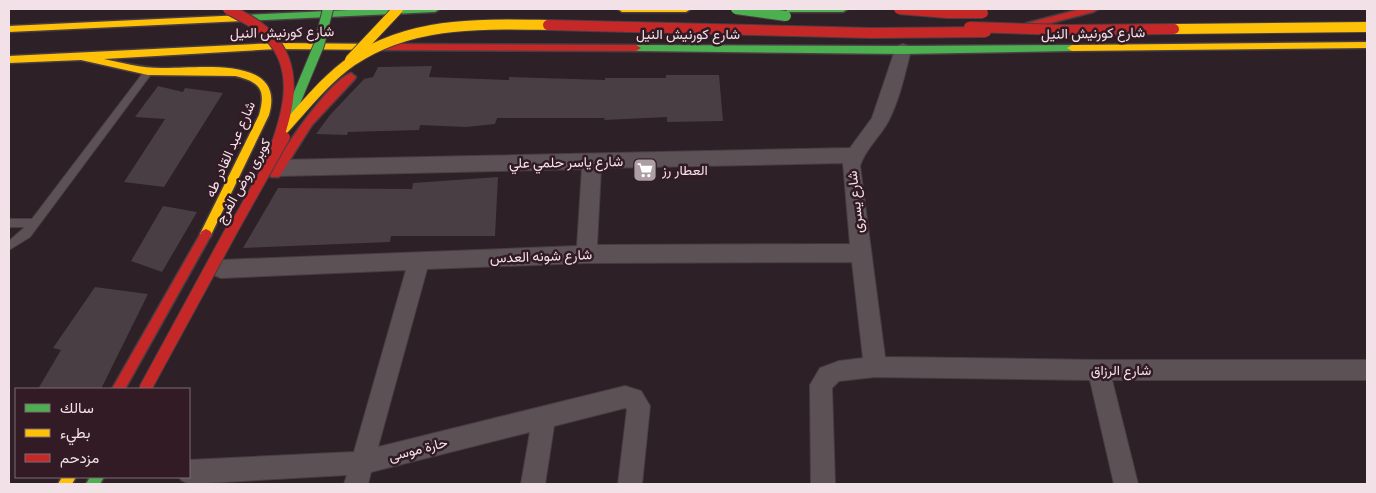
<svg xmlns="http://www.w3.org/2000/svg" width="1376" height="493" viewBox="0 0 1376 493" font-family="'Roboto Condensed',Vazirmatn,sans-serif">
	<style>
		.building { fill: #483e44 }
		.lines { fill: none; stroke-linecap: round; stroke-linejoin: round }
		.lane-casing { stroke: #483d42; stroke-width: 2 }
		.street-casing { stroke: #483d42; stroke-width: 2 }
		.fast-casing { stroke: #483d42; stroke-width: 3 }
		.slow-casing { stroke: #483d42; stroke-width: 3 }
		.jam-casing { stroke: #483d42; stroke-width: 3 }
		.lane { fill: #5c5256; fill-rule: evenodd }
		.street { fill: #5c5256; fill-rule: evenodd }
		.fast { fill: #4caf50; fill-rule: evenodd }
		.slow { fill: #ffc107; fill-rule: evenodd }
		.jam { fill: #c62828; fill-rule: evenodd }
		.fast-bridge-casing { stroke: #483d42; stroke-width: 12; stroke-linecap: butt }
		.slow-bridge-casing { stroke: #483d42; stroke-width: 12; stroke-linecap: butt }
		.jam-bridge-far1-casing { stroke: #483d42; stroke-width: 12; stroke-linecap: butt }
		.jam-bridge-casing { stroke: #483d42; stroke-width: 14; stroke-linecap: butt }
		.fast-bridge { stroke: #4caf50; stroke-width: 10 }
		.slow-bridge { stroke: #ffc107; stroke-width: 10 }
		.jam-bridge-far1 { stroke: #c62828; stroke-width: 10 }
		.jam-bridge { stroke: #c62828; stroke-width: 12 }
		.labels { text-anchor: middle; stroke-width: 5; stroke-linejoin: round; paint-order: stroke }
		.street-label { font-size: 14px; fill: #f2e2e8; stroke: #321b25 }
		.poi-label { font-size: 14px; fill: #f2e2e8; stroke: #321b25; text-anchor: start }
	</style>
	<rect width="100%" height="100%" fill="#2d2026"/>
	<g class="building">
		<path d="M432,66L429,77L509,80V77L605,80V78H666V75H719L723,121L667,122V117L604,120L605,118H497L495,124L466,127L420,125L419,130L348,132L347,135L316,134L330,115L364,79L373,77L378,67Z"/>
		<path d="M158,86L183,92L185,88L223,93L164,187L124,182L165,119L135,117Z"/>
		<path d="M498,177L495,236H391L390,242L243,248L278,188L412,189L413,183Z"/>
		<path d="M163,206L197,212L162,272L131,261Z"/>
		<path d="M95,287L148,294L101,389H38L61,350L53,348Z"/>
	</g>
	<g class="lines">
		<g class="lane-casing">
			<path id="lane" d="M149,68L153,71L152,73L30,237L9,250V241L25,227H9V219H32L146,69Z"/>
		</g>
		<g class="street-casing">
			<path id="street" d="M903,44L909,46L911,50C905,73 900,98 889,120C881,136 865,149 860,166L885,357L1099,360H1367V380H1112L1138,484H1114L1090,380L875,377L839,381L832,388L835,484H811L810,385L820,368L839,361L863,358L852,262L586,263L427,269L378,447L625,386L641,391L650,406L642,484H618L627,409L625,408L554,426L545,484H521L530,432L371,472L368,484H344L347,475L189,484L181,480L179,477H189V460L354,452L406,270L221,278L214,275L211,269L214,263L221,260L577,246L582,169L278,176L271,173L269,168L271,163L278,160L850,148L872,118L895,50L897,46ZM843,163L850,244L597,245L601,168Z"/>
		</g>
		<g class="fast-casing">
			<g id="fast">
				<path d="M370,9H440L435,12L243,21L238,18L243,15Z"/>
				<path d="M755,9H848L843,12H759Z"/>
				<path d="M636,45L903,46L1072,45L1077,48L1072,51L903,54L636,51L631,48Z"/>
				<path d="M90,477H104L100,484H86Z"/>
			</g>
		</g>
		<g class="slow-casing">
			<g id="slow">
				<path d="M618,9H691L686,12H622Z"/>
				<path d="M243,15L248,18L243,21L9,32V26Z"/>
				<path d="M1367,42V48L1072,51L1067,48L1072,45Z"/>
				<path d="M277,43L385,44L390,47L385,50L277,49L104,59C122,63 141,68 161,68C197,69 287,54 269,115L210,237H202L200,234L259,115C266,90 261,82 235,76L148,75L81,60L9,63V56Z"/>
				<path d="M62,477H76L72,484H58Z"/>
			</g>
		</g>
		<g class="jam-casing">
			<g id="jam">
				<path d="M1081,9H1098L1093,12L1027,29L1022,26L1027,23Z"/>
				<path d="M385,44L636,45L641,48L636,51L385,50L380,47Z"/>
				<path d="M351,73L356,77L354,80L312,125L279,177H271L270,174C281,152 329,81 351,73Z"/>
				<path d="M206,229L210,231L212,234L210,237L125,389H112L202,231Z"/>
			</g>
		</g>
		<use href="#lane" class="lane"/>
		<use href="#street" class="street"/>
		<use href="#fast" class="fast"/>
		<use href="#slow" class="slow"/>
		<use href="#jam" class="jam"/>
		<g class="fast-bridge-casing">
			<g id="fast-bridge">
				<path d="M736,9L786,16"/>
				<path d="M287,122L319,45L328,9"/>
			</g>
		</g>
		<g class="slow-bridge-casing">
			<g id="slow-bridge">
				<path d="M1174,29L1367,27"/>
				<path d="M350,60L398,9"/>
				<path d="M284,129C305,106 326,79 352,61C411,21 480,24 548,25"/>
			</g>
		</g>
		<g class="jam-bridge-far1-casing">
			<g id="jam-bridge-far1">
				<path d="M228,9C243,17 258,24 269,36C303,71 286,120 271,159"/>
				<path d="M899,9L947,13H983"/>
				<path d="M548,25L872,33L986,32"/>
				<path d="M969,27L1065,30L1174,29"/>
				<path d="M236,224L285,137"/>
			</g>
		</g>
		<g class="jam-bridge-casing">
			<path id="jam-bridge" d="M145,389L236,222"/>
		</g>
		<use href="#fast-bridge" class="fast-bridge"/>
		<use href="#slow-bridge" class="slow-bridge"/>
		<use href="#jam-bridge-far1" class="jam-bridge-far1"/>
		<use href="#jam-bridge" class="jam-bridge"/>
	</g>
	<defs>
		<g id="supermarket-square" transform="scale(1.25)"><rect x="-9" y="-9" width="18" height="18" rx="4" fill="#ad9ea4" stroke="#321b25"/><path d="M-6-5.5h2.5l.6 2H6L4.5 2H-2.5L-4.4-4H-6ZM-1.5 3.2a1.3 1.3 0 1 0 .1 0ZM3 3.2a1.3 1.3 0 1 0 .1 0Z" fill="#fff"/></g>
	</defs>
	<g fill-rule="evenodd">
		<use href="#supermarket-square" x="645" y="170"/>
	</g>
	<g class="labels">
		<g class="street-label">
			<text transform="translate(282 32) rotate(-1)" y="5">شارع كورنيش النيل</text>
			<text transform="translate(1093 33) rotate(-1)" y="5">شارع كورنيش النيل</text>
			<text x="688" y="39">شارع كورنيش النيل</text>
			<text transform="translate(230 149) rotate(-66)" y="5">شارع عبد القادر طه</text>
			<text transform="translate(566 162) rotate(-1)" y="5">شارع ياسر حلمي علي</text>
			<text transform="translate(243 181) rotate(-60)" y="5">كوبرى روض الفرج</text>
			<text transform="translate(855 202) rotate(-96)" y="5">شارع يسرى</text>
			<text transform="translate(541 256) rotate(-2)" y="5">شارع شونه العدس</text>
			<text x="1121" y="375">شارع الرزاق</text>
			<text transform="translate(418 449) rotate(-14)" y="5">حارة موسى</text>
		</g>
		<g class="poi-label">
			<text x="662" y="175">العطار رز</text>
		</g>
	</g>
	<rect width="1376" height="493" fill="none" stroke="#f2e2e8" stroke-width="20"/>
	<rect x="15" y="388" width="175" height="90" fill="#321b25" stroke="#7f6b73"/>
	<rect x="25" y="404" width="25" height="8" fill="#4caf50" stroke="#7f6b73"/>
	<text x="60" y="413" font-size="15" fill="#f2e2e8">سالك</text>
	<rect x="25" y="429" width="25" height="8" fill="#ffc107" stroke="#7f6b73"/>
	<text x="60" y="438" font-size="15" fill="#f2e2e8">بطيء</text>
	<rect x="25" y="454" width="25" height="8" fill="#c62828" stroke="#7f6b73"/>
	<text x="60" y="463" font-size="15" fill="#f2e2e8">مزدحم</text>
</svg>
